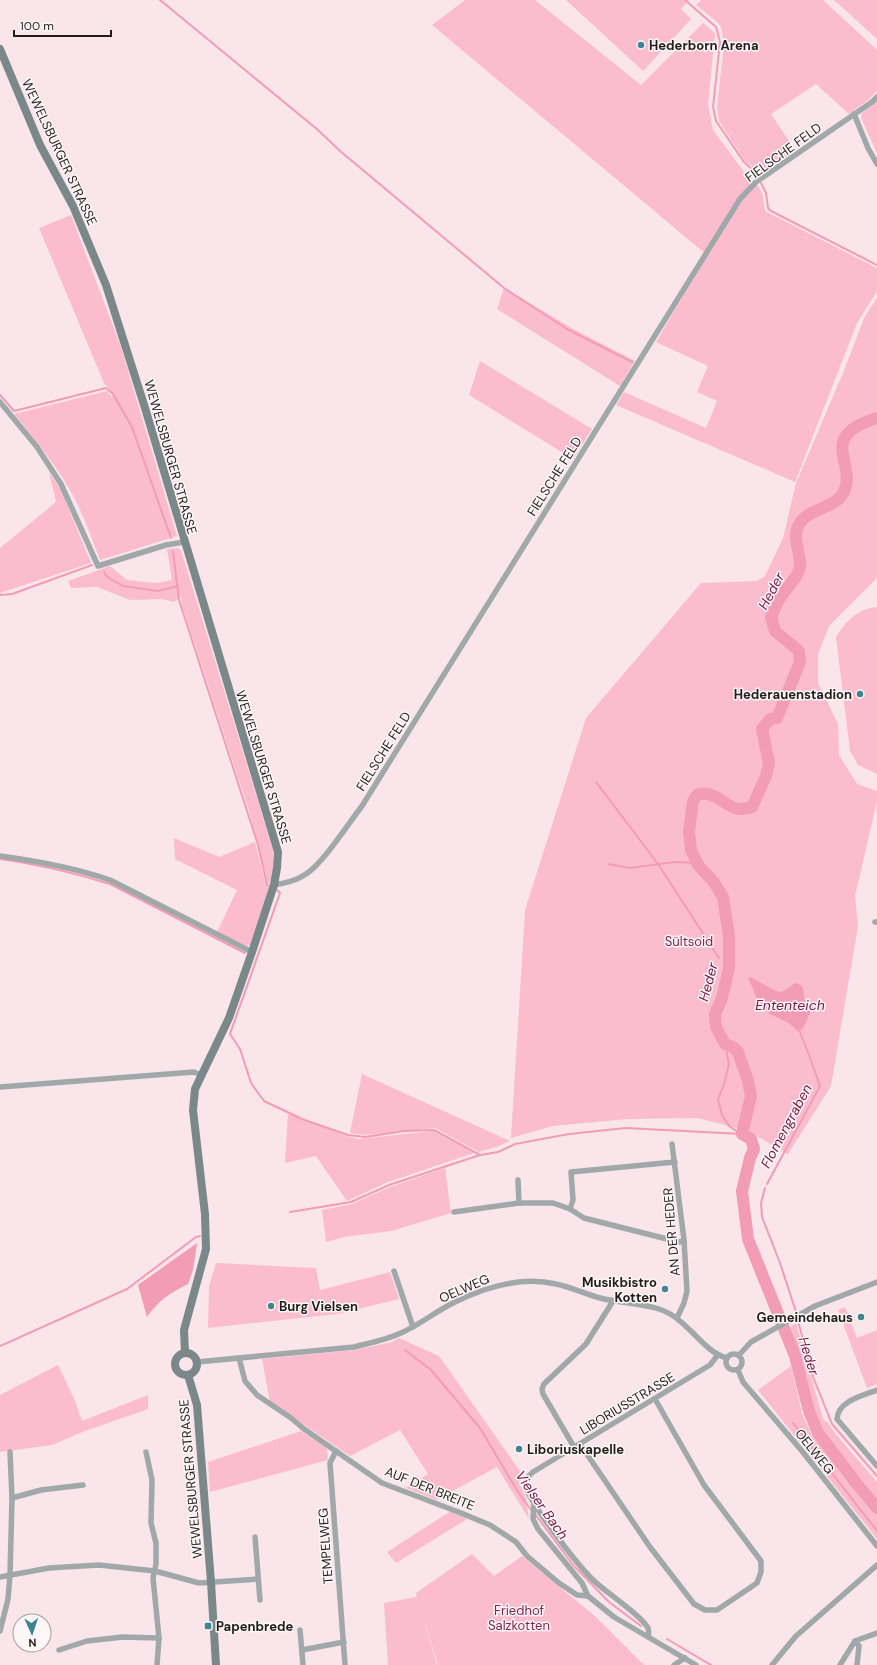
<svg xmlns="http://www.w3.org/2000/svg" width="877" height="1665" viewBox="0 0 877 1665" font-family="'DM Sans',sans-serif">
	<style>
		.green { fill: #fbbdce }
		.water { fill: #f39cb6 }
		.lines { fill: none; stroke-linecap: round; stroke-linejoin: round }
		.stream { stroke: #f39cb6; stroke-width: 2 }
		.river { stroke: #f39cb6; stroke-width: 12 }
		.minor { stroke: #a0a8aa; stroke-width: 5.5 }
		.secondary { stroke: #7b888a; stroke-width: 8 }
		.poi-dot { fill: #3f8590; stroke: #fef6f7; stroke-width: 1.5 }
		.labels { text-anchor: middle; stroke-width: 3; stroke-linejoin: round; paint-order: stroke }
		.poi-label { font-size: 13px; font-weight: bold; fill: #221c1d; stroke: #fef6f7; text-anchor: start }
		.street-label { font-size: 13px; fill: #221c1d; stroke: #fef6f7 }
		.park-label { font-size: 13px; fill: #86234b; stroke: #fef6f7 }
		.water-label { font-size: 14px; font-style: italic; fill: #791540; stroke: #fef6f7 }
	</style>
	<rect width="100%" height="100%" fill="#f9e5ea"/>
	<g class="green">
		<path d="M465,0H535L641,85L703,23L715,33L708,105L713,130L750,180L759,187L763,196L765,211L877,268V291L857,323L795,482L616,405L624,392L706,428L717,401L697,392L708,366L656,342L707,255L432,25Z"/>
		<path d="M566,0H689L681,9L691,19L643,71Z"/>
		<path d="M701,0H823L877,50V91L868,100L849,114L816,84L771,114L795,150L760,173L745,161L719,121L717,107L724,44L721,27L717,22L696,5Z"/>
		<path d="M834,0H877V39Z"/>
		<path d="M877,101V153L861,118L862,113Z"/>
		<path d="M71,215L121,347L177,536L100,560C93,541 86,523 78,505C62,472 37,442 14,414L107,391L112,397L113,394L104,383L39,228Z"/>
		<path d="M504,288L575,330L635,361L620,386L497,309Z"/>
		<path d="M877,298V575L876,579L829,626L818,654V683L838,724L839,755L857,784L877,791V801L855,896L858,926L831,1086L788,1154L748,1131L698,1118L628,1119L553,1126L511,1138L525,910L586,718L701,583L757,581L765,576L783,538L796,483L843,373L865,316Z"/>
		<path d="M480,361L592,429L573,459L469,395Z"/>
		<path d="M49,472L61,490L91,563L0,593V548L56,502Z"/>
		<path d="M177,548L181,550L273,850V872L270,884L267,881L250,814L182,605L181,597L174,602L162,599L130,600L97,587L71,588L68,581L110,566L127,580L157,583L172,580L167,549Z"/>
		<path d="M877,607V774L858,765L850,751L836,637C846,621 857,609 877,607Z"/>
		<path d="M174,838L219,857L255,842L266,886L269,888L251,944L247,946L217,932L237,890L175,859Z"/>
		<path d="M362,1074L510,1141L496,1147L479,1152L435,1128L364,1135L350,1133Z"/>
		<path d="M288,1114L347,1136L358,1139L433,1131L474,1153L388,1182L347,1201L316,1156L285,1163Z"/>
		<path d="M445,1168L451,1213L391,1231L344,1237L326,1242L322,1210L352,1204L390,1187Z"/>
		<path d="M216,1263L316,1268L320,1290L390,1272L399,1299L337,1314L208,1328L209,1286Z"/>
		<path d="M845,1307L857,1338L877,1330V1384L867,1388L838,1310Z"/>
		<path d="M796,1323L823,1419L828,1423L835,1433L877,1482V1500L819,1427L815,1419L800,1355L790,1327Z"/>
		<path d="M399,1338L439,1356L520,1471L519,1482L526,1498L529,1519L497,1467L436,1500L406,1488L428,1474L400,1430L350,1456L270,1402L262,1359L355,1350L392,1342Z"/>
		<path d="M58,1365L75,1401L82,1421L148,1395V1409L85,1431L52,1445L0,1452V1395Z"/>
		<path d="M791,1366L802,1413L811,1434L877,1513V1539L758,1390Z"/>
		<path d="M301,1431L327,1448L328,1460L210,1492L208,1462Z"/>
		<path d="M451,1511L467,1519L396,1563L387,1552Z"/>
		<path d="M472,1554L494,1576L522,1556L596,1617L644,1665H438L421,1610L437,1665H388L384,1603L417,1597L416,1593Z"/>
	</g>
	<g class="water">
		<path d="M750,977L778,992L784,991L795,983C805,985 803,989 804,997C805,1003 809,1007 810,1013C807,1020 805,1028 798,1032C788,1018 775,1020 764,1009C755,1000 755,990 749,981L748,978Z"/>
		<path d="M197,1243L193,1270L188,1284C169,1294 160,1299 147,1317L138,1285Z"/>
	</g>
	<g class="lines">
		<g class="stream">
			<path d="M160,0L318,130L340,151L504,288L567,329L632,362"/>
			<path d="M685,0L716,27L720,42L713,107L716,121L744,162L757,174"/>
			<path d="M761,183L766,193L768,208L771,211L877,265"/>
			<path d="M0,395L14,411L106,388L113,394L132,427L171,538"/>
			<path d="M173,551L179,600L258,845L267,885L269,886"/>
			<path d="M104,572L107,577L123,586L158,591L178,586"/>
			<path d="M0,595L12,594L92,565"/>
			<path d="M596,782L658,864L719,958"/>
			<path d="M0,859C37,864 75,873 110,884L245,953"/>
			<path d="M608,864L630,868L675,862L697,863"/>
			<path d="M277,890L280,893L230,1034L240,1049L251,1083L264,1101L302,1119L348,1135L365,1137L404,1131L434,1130L480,1155L498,1152L515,1144L569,1134L626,1128L742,1134"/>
			<path d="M800,1032L808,1053"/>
			<path d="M725,1044L729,1064L724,1084L718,1099L722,1115L729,1126L741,1134"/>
			<path d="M767,1184L820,1086L809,1055"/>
			<path d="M765,1188L761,1203L762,1217L780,1263L796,1312"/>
			<path d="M290,1212L351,1202L389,1185L480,1155"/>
			<path d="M798,1321L813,1377L832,1424L877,1476"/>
			<path d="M0,1346L127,1289L196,1237L200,1236"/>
			<path d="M405,1350L431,1370L480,1428L518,1492L532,1511"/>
			<path d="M793,1423L877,1531"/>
			<path d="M535,1514L573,1565L609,1602L641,1626"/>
			<path d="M667,1639L711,1665"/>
		</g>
		<path class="river" d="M877,418C813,438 861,465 842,495C834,508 810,508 800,523C789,537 804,557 799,570C796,580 787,587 782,595C777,602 774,610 771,617L775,631L799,651L800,662L777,718L770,719L762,729L769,763L766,776L752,807C730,815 725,797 707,794C704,793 700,794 697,795L693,801L689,832L691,850L698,865L713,881L723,897L729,936V968L722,998L715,1014L716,1027L725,1044L733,1047L738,1052L748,1081L751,1096L742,1134L751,1139L754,1149L750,1158L742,1191L748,1239L795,1356L809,1411L818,1433L857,1484L877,1508"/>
		<g class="minor">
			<path d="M854,114L868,148L877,164"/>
			<path d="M0,402L37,447L61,484L98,566L166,545L184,542"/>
			<path d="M0,856C37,861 75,868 110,880L252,952"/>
			<path d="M274,885C285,883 296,881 306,874C324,862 348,824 362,806L740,199L756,182L872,102L877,97"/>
			<path d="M875,922H877"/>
			<path d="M0,1087L194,1072L201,1075"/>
			<path d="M672,1144L684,1240L687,1291L684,1303L677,1318"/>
			<path d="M518,1180L519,1203"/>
			<path d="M570,1209L573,1200L571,1172L675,1162"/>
			<path d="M454,1212L519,1203H553L570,1209L584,1218L679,1242L684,1241"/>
			<path d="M394,1271L413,1327"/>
			<circle cx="734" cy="1362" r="8"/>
			<path d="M739,1355L751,1342L815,1306L877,1282"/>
			<path d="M239,1358L245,1381L257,1395L291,1418L304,1429L382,1483L461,1513L490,1525L516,1542L527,1556L559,1583L577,1595L588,1596"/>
			<path d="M197,1362L354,1347C370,1343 386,1340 401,1333C419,1325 435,1312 453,1303C485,1287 521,1276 556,1284C571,1287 585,1294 600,1298C619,1303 640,1303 659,1309C688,1318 702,1352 727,1358"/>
			<path d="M738,1370L743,1382L802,1451L877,1546"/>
			<path d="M877,1390C862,1396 838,1401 837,1419L877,1466"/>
			<path d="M580,1444L650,1547L694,1604L705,1610H717L757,1583L761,1572V1561L704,1485L655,1399"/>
			<path d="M574,1447L543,1394L542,1389L544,1384L586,1344L613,1301"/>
			<path d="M336,1451L330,1463L345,1665"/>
			<path d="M146,1452L152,1480L151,1523L156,1543V1564L153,1578L159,1638L157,1665"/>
			<path d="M12,1498L41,1490L83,1485"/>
			<path d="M534,1503L533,1519L538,1529L582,1583L588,1596L614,1617L696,1665"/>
			<path d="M255,1537L260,1600"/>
			<path d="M0,1577L49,1568L99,1565L155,1571L199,1583L258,1579"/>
			<path d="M300,1630L303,1665"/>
			<path d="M0,1631L8,1599L10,1575L12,1498L10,1452"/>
			<path d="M648,1637C649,1634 649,1631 648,1628C640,1614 605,1592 592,1579C578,1565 528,1502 525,1484C525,1478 530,1475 533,1472L710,1365L717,1356"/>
			<path d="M855,1641L859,1646L857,1665"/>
			<path d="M59,1650L87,1641L123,1637L159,1638"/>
			<path d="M302,1650L344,1642"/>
			<path d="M674,1665L685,1658"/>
			<path d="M772,1665L796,1636L877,1565"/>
			<path d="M840,1665L855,1641L877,1633"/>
		</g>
		<g class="secondary">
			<path d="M0,49L40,145L73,206L106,285L145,408L278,852L277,868L274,885L252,952L229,1018L195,1089L193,1110L205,1214L206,1249L184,1330L185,1353"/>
			<circle cx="186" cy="1364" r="11"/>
			<path d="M188,1375L197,1405L211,1582L216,1665"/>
		</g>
	</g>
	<g class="poi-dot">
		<circle cx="641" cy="45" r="4"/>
		<circle cx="860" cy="694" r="4"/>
		<circle cx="665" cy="1289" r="4"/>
		<circle cx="271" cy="1306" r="4"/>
		<circle cx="861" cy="1317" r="4"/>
		<circle cx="519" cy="1449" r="4"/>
		<rect x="204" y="1622" width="8" height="8" rx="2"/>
	</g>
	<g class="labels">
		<g class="poi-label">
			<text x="649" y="50">Hederborn Arena</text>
			<text x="852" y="699" text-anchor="end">Hederauenstadion</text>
			<text x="657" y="1287" text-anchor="end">Musikbistro<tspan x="657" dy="15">Kotten</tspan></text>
			<text x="279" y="1311">Burg Vielsen</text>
			<text x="853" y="1322" text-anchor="end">Gemeindehaus</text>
			<text x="527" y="1454">Liboriuskapelle</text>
			<text x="216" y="1631">Papenbrede</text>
		</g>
		<g class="street-label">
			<text transform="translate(60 152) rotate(65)" y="5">WEWELSBURGER STRASSE</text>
			<text transform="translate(783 152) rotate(-36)" y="5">FIELSCHE FELD</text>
			<text transform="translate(171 457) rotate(74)" y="5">WEWELSBURGER STRASSE</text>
			<text transform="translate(554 476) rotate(-58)" y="5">FIELSCHE FELD</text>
			<text transform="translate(383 751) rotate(-58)" y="5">FIELSCHE FELD</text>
			<text transform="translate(264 767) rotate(73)" y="5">WEWELSBURGER STRASSE</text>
			<text transform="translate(671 1232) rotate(-95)" y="5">AN DER HEDER</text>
			<text transform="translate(464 1288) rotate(-23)" y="5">OELWEG</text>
			<text transform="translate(627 1403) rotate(-31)" y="5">LIBORIUSSTRASSE</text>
			<text transform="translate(815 1451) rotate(51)" y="5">OELWEG</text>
			<text transform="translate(190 1479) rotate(-95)" y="5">WEWELSBURGER STRASSE</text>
			<text transform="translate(430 1488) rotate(22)" y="5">AUF DER BREITE</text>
			<text transform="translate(325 1546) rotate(-94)" y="5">TEMPELWEG</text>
		</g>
		<g class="park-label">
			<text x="689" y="946">Sültsoid</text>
			<text x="519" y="1615">Friedhof<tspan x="519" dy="15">Salzkotten</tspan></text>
		</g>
		<g class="water-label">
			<text transform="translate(771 591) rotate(-62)" y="5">Heder</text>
			<text transform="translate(708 982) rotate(-75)" y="5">Heder</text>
			<text x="790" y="1010">Ententeich</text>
			<text transform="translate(786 1126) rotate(-62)" y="5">Flomengraben</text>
			<text transform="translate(809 1356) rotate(73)" y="5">Heder</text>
			<text transform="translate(542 1505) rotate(55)" y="5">Vielser Bach</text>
		</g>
	</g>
	<g transform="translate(32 1633) rotate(177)"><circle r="19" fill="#fef6f7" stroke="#a69fa0"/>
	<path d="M0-3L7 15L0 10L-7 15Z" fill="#3f8590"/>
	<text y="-6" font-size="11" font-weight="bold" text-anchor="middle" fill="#221c1d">N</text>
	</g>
	<path d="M14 30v6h97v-6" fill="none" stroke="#221c1d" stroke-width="2"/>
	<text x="20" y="30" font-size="12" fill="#221c1d" stroke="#fef6f7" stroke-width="3" paint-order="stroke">100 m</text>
</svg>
